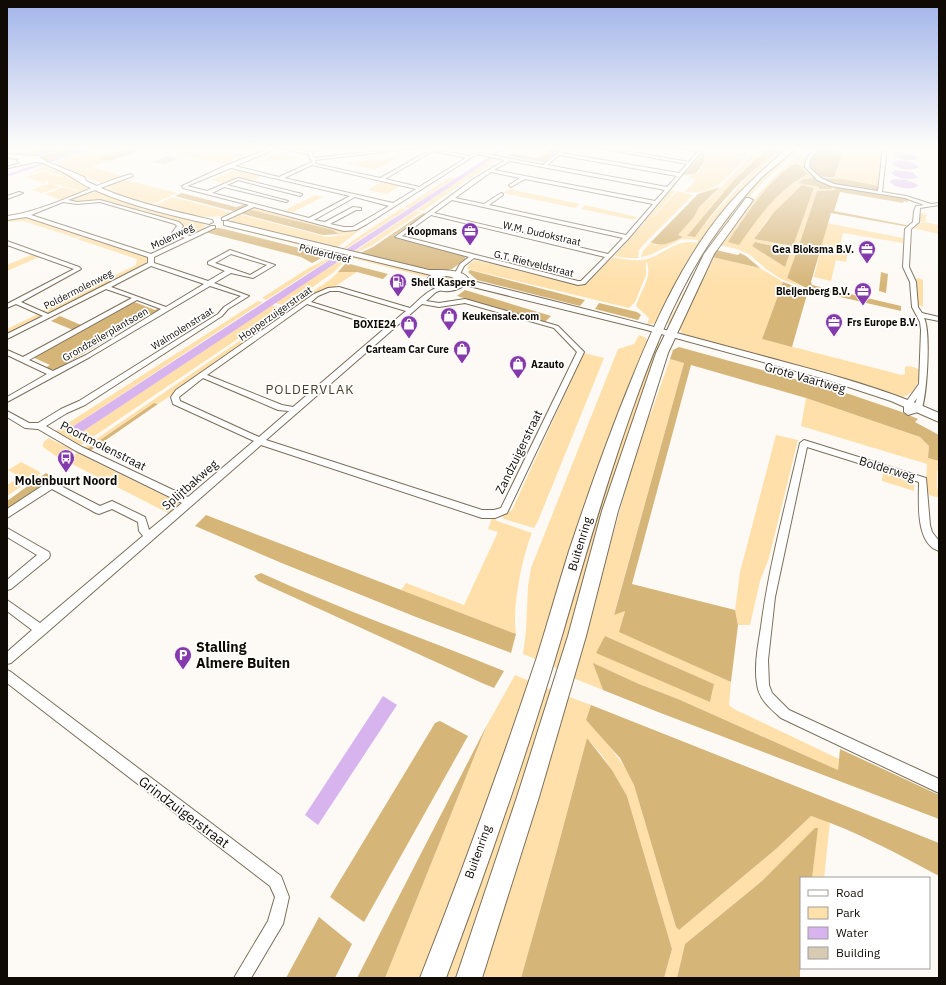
<svg xmlns="http://www.w3.org/2000/svg" width="946" height="985" viewBox="0 0 946 985" font-family="'IBM Plex Sans',sans-serif">
	<style>
		.green { fill: #ffe0aa; fill-rule: evenodd }
		.forest { fill: #d6b579 }
		.water { fill: #d7b4ee }
		.building { fill: #d8cbb4 }
		.lines { fill: none; stroke-linecap: round; stroke-linejoin: round }
		.minor-casing { stroke: #7b6f5a; stroke-width: 2 }
		.secondary-casing { stroke: #7b6f5a; stroke-width: 2 }
		.trunk-casing { stroke: #7b6f5a; stroke-width: 2 }
		.minor { fill: #fff; fill-rule: evenodd }
		.secondary { fill: #fff; fill-rule: evenodd }
		.trunk { fill: #fff; fill-rule: evenodd }
		.labels { text-anchor: middle; stroke-width: 3.5; stroke-linejoin: round; paint-order: stroke }
		.far-poi-label { font-size: 10px; font-weight: bold; fill: #0f0b04; stroke: #fff; text-anchor: end }
		.far-street-label { font-size: 10px; fill: #0f0b04; stroke: #fff }
		.street-label { font-size: 12px; fill: #0f0b04; stroke: #fff }
		.poi-label { font-size: 12px; font-weight: bold; fill: #0f0b04; stroke: #fff }
		.neighbourhood-label { font-size: 13px; letter-spacing: 1px; fill: #493e2a; stroke: #fff }
		.near-poi-label { font-size: 14px; font-weight: bold; fill: #0f0b04; stroke: #fff; text-anchor: start }
		.near-street-label { font-size: 14px; fill: #0f0b04; stroke: #fff }
	</style>
	<rect width="100%" height="100%" fill="#fdfaf5"/>
	<g class="green">
		<path d="M15,147H27L43,151L57,147H72L36,156L7,155V149Z"/>
		<path d="M98,147H147L92,167L123,176L126,175L101,183L51,164Z"/>
		<path d="M148,147H268L223,164Z"/>
		<path d="M683,147H747L749,153L745,158Z"/>
		<path d="M759,147H769L734,180L687,236L695,237L703,226L752,172L783,147H791L771,163L682,271L657,321L653,324L647,325L649,318L636,306C640,292 654,275 646,261V275L635,302L629,308L467,269L469,264L475,260L577,285L587,284L612,257C623,259 636,262 647,259C665,254 676,238 697,243L698,240L682,239L650,255L641,257L643,251L651,242L656,245L682,237L678,235L694,217L699,207L723,185Z"/>
		<path d="M796,147H802L756,189L714,244L708,243L754,185Z"/>
		<path d="M807,147H814L806,160L805,166L814,178L804,179L798,183L819,187L836,186L835,190L817,191L798,247L811,250L809,254L797,251L787,278L804,288L781,279L766,269L750,255L737,249L719,245C745,208 772,175 807,147ZM799,165L808,174C778,189 757,218 739,244L736,228L756,201L772,184L778,177ZM814,188L793,246L754,239L767,220L793,193ZM755,242L791,250L785,267L752,246Z"/>
		<path d="M834,147H885L878,148L885,149L881,171H873L881,172L879,186L843,179L819,177L831,178L842,155L830,150Z"/>
		<path d="M706,152L744,159C728,178 713,196 685,192L696,179L688,177C701,173 706,167 706,152Z"/>
		<path d="M277,154L298,158L256,163Z"/>
		<path d="M398,157L376,170L343,163Z"/>
		<path d="M494,157L501,158L468,180L463,179Z"/>
		<path d="M44,166L69,175L88,187V189L60,200L45,194L64,187L76,191L69,193L78,190L48,182L52,179L43,183L26,177L44,171L61,177L63,176L44,170L45,169H44L25,175Z"/>
		<path d="M235,170L261,176L250,182L237,178L226,184L211,180Z"/>
		<path d="M450,177L455,178L409,208L405,207Z"/>
		<path d="M122,179L177,193L150,205L130,199L107,188L110,184Z"/>
		<path d="M462,179L467,180L423,211L417,210Z"/>
		<path d="M381,182L400,186L387,194L368,190Z"/>
		<path d="M50,183L61,187L42,193L31,190Z"/>
		<path d="M509,189L580,204L575,208L503,193Z"/>
		<path d="M671,190L675,191L649,221L677,191L693,195L645,243L639,250L638,258H627L614,256L645,222L644,219L648,218Z"/>
		<path d="M92,191H98L146,207L138,211L102,200L77,202L70,200L73,198Z"/>
		<path d="M315,195L323,197L293,212L285,210Z"/>
		<path d="M173,197L234,213C209,222 182,214 157,207L156,205Z"/>
		<path d="M585,205L637,217L634,220L581,209Z"/>
		<path d="M253,207L280,214L279,215L289,216L287,217L296,218L294,219L299,220L302,219L345,231L354,230L367,224L350,233L338,235V233L333,230L248,209Z"/>
		<path d="M149,208L201,222L206,226L200,231L189,236L181,233L180,222L141,211Z"/>
		<path d="M402,208L407,209L342,251H340L355,239Z"/>
		<path d="M415,211L421,212L371,246L353,254H351Z"/>
		<path d="M922,213L927,214L925,222L939,225V234L912,228L918,223H924L919,221V214Z"/>
		<path d="M239,214L327,237L343,235L360,230L335,249L232,222L231,220Z"/>
		<path d="M25,217L80,235L82,236L76,238L23,221L7,222V219Z"/>
		<path d="M827,223L903,238V243L843,233L840,245L849,247L846,262L836,260L831,281L814,277Z"/>
		<path d="M228,225L333,251L331,253L225,226Z"/>
		<path d="M84,236L148,257L146,264L50,313L42,311L136,265L137,259L77,239Z"/>
		<path d="M706,245L712,246L669,327L668,323L695,271Z"/>
		<path d="M33,254L39,257L7,271V265Z"/>
		<path d="M336,254H338L266,300L262,298L307,269Z"/>
		<path d="M346,256L349,257L334,272L286,306L275,303Z"/>
		<path d="M354,256L429,274L426,277L352,258Z"/>
		<path d="M712,257L760,268L783,282L762,339L902,375L905,374V367C909,365 916,368 920,370C919,384 914,397 898,397L683,334L678,328Z"/>
		<path d="M338,272H357L334,287L293,309L288,308L331,279Z"/>
		<path d="M438,276H452L460,282C450,286 444,287 434,282Z"/>
		<path d="M918,278L923,280V307L917,304V287L915,279Z"/>
		<path d="M258,301L263,302L69,429L79,434L272,305L282,309L81,445L54,432Z"/>
		<path d="M286,309L290,311L170,396L158,404L154,403L87,449L85,448L86,446Z"/>
		<path d="M38,314L42,317L7,335V329Z"/>
		<path d="M639,335L646,338L648,343L538,660L523,654L526,631L528,586L531,568L618,349L634,344Z"/>
		<path d="M657,342L661,344L559,669L548,665L631,408Z"/>
		<path d="M584,353L604,358L538,521L534,528L504,519L502,516L512,510Z"/>
		<path d="M670,359L684,363L614,614L625,610L620,631L731,682L729,705L734,709L839,759L838,770L678,699L639,684L594,664L603,690L573,678L644,424L651,413ZM605,636L714,684L710,702Z"/>
		<path d="M806,398L920,437L929,446L928,458L939,461V470L937,471V488L939,490V498L929,495L926,482L927,464L801,426Z"/>
		<path d="M776,435L798,440L769,558L760,581L750,625H738L735,610L740,572Z"/>
		<path d="M48,438L74,450L60,459L43,447V443Z"/>
		<path d="M77,453L179,503L180,506L173,513H168L66,461Z"/>
		<path d="M21,462L40,472V474L7,496V485L20,477L8,470Z"/>
		<path d="M883,469L900,474L914,483V491L882,481Z"/>
		<path d="M492,518L495,519L497,521L532,533C522,557 512,608 516,634L401,590L406,583L464,605L498,532L488,529Z"/>
		<path d="M515,675L532,682L426,978H385L487,725Z"/>
		<path d="M544,687L555,691L462,978H444Z"/>
		<path d="M567,696L591,705L586,720C605,740 623,760 634,785L676,927L679,930L776,849L811,816L830,822L824,878H812L817,828L762,881L685,944L677,978H664L672,949L627,796L612,770L601,754L587,738L557,850L521,978H482L518,864Z"/>
	</g>
	<g class="forest">
		<path d="M76,147H89L43,162L40,159L48,154Z"/>
		<path d="M132,147H141L143,149L110,161L99,158Z"/>
		<path d="M549,147H563L544,162L507,156L511,153L537,158L552,148Z"/>
		<path d="M769,147H783C774,155 763,162 754,170C732,189 712,213 695,237L687,236L734,180Z"/>
		<path d="M817,147H834L831,150L842,155L834,177H819C806,164 808,162 817,147Z"/>
		<path d="M704,152C707,161 701,167 695,174L684,175Z"/>
		<path d="M796,164L799,165L808,174C778,189 758,218 739,245L728,242C741,221 772,174 796,164Z"/>
		<path d="M814,178L833,186L831,189H819V187L798,183L804,179Z"/>
		<path d="M820,178L843,179L879,186L878,192L835,185Z"/>
		<path d="M802,185L814,188L793,246L754,239L774,212Z"/>
		<path d="M836,186L908,199V202L904,201L903,203L840,192L834,211L906,225L909,227L831,213L811,282L812,285L901,306V311L810,290L787,278L797,251L809,254L810,250L798,248L817,191L834,190Z"/>
		<path d="M720,187L699,207L694,217L678,235L683,237C672,242 662,248 651,242L698,194Z"/>
		<path d="M182,193L236,207L243,205L248,206L236,212L175,196Z"/>
		<path d="M248,209L333,230L339,234L323,235L239,213Z"/>
		<path d="M423,213L426,214L394,236L399,239L464,256L466,259L452,269L435,272L358,254L373,247Z"/>
		<path d="M213,228H220L327,255L312,263L301,257L205,232Z"/>
		<path d="M755,242L791,250L785,267L752,246Z"/>
		<path d="M716,250L738,255L740,253L746,256L760,268L712,257Z"/>
		<path d="M346,263L388,274L383,279L357,272H338Z"/>
		<path d="M470,270L585,300L580,306L477,280L468,272Z"/>
		<path d="M881,272L888,274L886,293L879,291Z"/>
		<path d="M783,282L808,291L792,347L762,339Z"/>
		<path d="M465,290L551,316L545,322L457,296Z"/>
		<path d="M132,301L155,310L159,308L161,309L155,315L150,314L69,362L70,364C61,369 56,371 45,368L50,365L30,356Z"/>
		<path d="M599,303L637,312L641,315L638,320L595,309Z"/>
		<path d="M60,316L81,325L73,330L51,321Z"/>
		<path d="M679,347L849,394L899,411L918,419L915,422L939,435V461L928,458L929,446L920,437L806,398L691,365L632,584L735,610L738,625L731,682L619,632L625,611L614,615L684,363L670,359L673,350Z"/>
		<path d="M154,403L158,404L90,451L87,449Z"/>
		<path d="M46,473L60,482L57,484L54,483L7,513V501Z"/>
		<path d="M206,515L516,634L511,653L416,617L284,564L195,526Z"/>
		<path d="M261,573C340,609 423,638 504,671L494,688L482,683L258,581L254,576Z"/>
		<path d="M605,636L714,684L710,702L596,653Z"/>
		<path d="M593,663L639,684L678,699L838,770L840,749L939,795V819L658,712L603,690Z"/>
		<path d="M591,705L939,843V876C898,854 856,831 811,816L776,849L679,930L676,927L634,785L620,758L586,720Z"/>
		<path d="M440,721L468,736L364,922L330,897L435,723Z"/>
		<path d="M487,725L385,978H357Z"/>
		<path d="M587,738L612,770L627,796L672,949L664,978H521L557,850Z"/>
		<path d="M815,828H818L812,878H801L800,978H677L685,944L762,881Z"/>
		<path d="M319,917L352,944L335,978H286Z"/>
	</g>
	<g class="water">
		<path d="M89,147H97L7,177V174Z"/>
		<path d="M502,147H511L499,152L493,158L441,193L85,430L78,434L69,429L490,156Z"/>
		<path d="M896,152L912,154L919,158C912,162 900,160 893,155Z"/>
		<path d="M894,161C902,160 914,161 919,167C911,172 899,169 892,164Z"/>
		<path d="M895,170L912,172L918,177C910,181 898,179 891,173Z"/>
		<path d="M895,179L907,180L917,184L918,186C910,191 895,188 889,181Z"/>
		<path d="M383,696L397,705L318,825L305,815Z"/>
	</g>
	<path class="building" d="M167,156L178,159L164,164L152,162Z"/>
	<g class="lines">
		<g class="minor-casing">
			<g id="minor">
				<path d="M28,147L43,149L52,147L54,148L43,151Z"/>
				<path d="M70,147H76L35,158L33,157Z"/>
				<path d="M273,147H284L310,152L320,147H325L312,153L314,158L415,147H426L315,160L316,164L380,178L429,151L426,150L427,148L469,156L476,152L543,165L565,147H569L562,153L679,173L687,164L594,147H602L689,162L697,152L672,147H680L702,151L629,238L585,284L578,285L474,258L464,266L460,274H456L455,273L460,264L469,257L395,237L472,180L505,160L477,154L367,224L356,230L344,231L254,207L226,220H222V218L249,205L183,188L182,186L227,165ZM278,148L308,154L312,162L279,177L235,166ZM433,151L466,158L419,187L385,179ZM559,155L677,176L667,187L547,165ZM510,161L665,190L655,201L494,170ZM312,165L416,189L393,203L284,178ZM231,168L350,196L309,218L212,193L224,187L286,202L288,201L227,185L238,180L300,196L302,195V194L238,178L207,191L187,186ZM491,172L520,178L509,185L511,187L525,179L653,204L626,235L489,205L503,195V194L501,193L484,204L455,198ZM355,197L389,206L353,227H344L330,224L356,210H361V208L353,207L325,222L314,220ZM452,200L623,238L608,254L434,213ZM431,215L605,257L581,281H578L402,236Z"/>
				<path d="M815,147H819L810,160L809,167L821,178L834,184L878,191L883,147H887L882,192L906,196L931,204L939,203V205L920,208L919,222L911,229L909,267L916,282L918,307L922,313L939,317V321L924,318C931,331 927,397 921,411L908,415L904,412V405L919,384L921,330L920,322L912,307L910,282L903,267L905,229L913,222L914,211L916,206L924,205L905,198L831,186L817,180L805,167L806,160ZM917,398L914,407L912,408V405Z"/>
				<path d="M24,162L25,164L9,168L7,167Z"/>
				<path d="M131,174L133,176L68,200L77,202L100,200L179,222L183,226L178,232L190,236L211,226H215V228L154,257V263L208,281L225,271L208,264V262L230,250L275,265L253,278L231,273L214,283L249,296L228,309L222,316L85,405L67,413L46,426L82,447L188,497L254,441L173,404L171,397L176,390L314,294L328,288L339,287L410,308C419,300 431,286 444,287V289L436,292L426,301L439,303L465,299L558,326L584,352L507,513L495,518H482L261,445L45,634L11,663L7,664V652L32,630L7,611V600L40,623L143,536L139,531L138,522L112,509L99,514L96,513L52,489L7,518V509L45,484L53,482L100,506L112,501L145,517L149,530L182,503L76,451L38,429L25,428L7,417V411L29,423H38L61,409L79,401L218,314L224,307L241,296L210,286L90,357L7,402V397L47,374L7,355V350L23,357L132,298L106,289L7,339V334L43,316L16,304L7,308V304L74,269L7,245V241L79,267L81,269L21,302L48,314L148,263V257L26,217L7,220V216C50,210 89,186 131,174ZM63,202L77,204L100,202L175,224L177,226L172,233L173,234L185,238L151,254L31,215ZM231,254L267,265L250,275L215,263ZM151,266L204,284L166,307L111,287ZM330,291H339L406,311L388,326L311,302L318,296ZM137,300L161,309L86,355L53,371L29,360ZM465,303L554,328L577,352L501,508L494,510H482L266,440L422,304L439,307ZM307,304L384,329L293,407L282,405L207,375ZM203,378L278,410L289,411L259,437L180,401L179,397Z"/>
				<path d="M19,192L23,193L7,199V196Z"/>
				<path d="M804,440L926,478L930,525L932,532L939,541V551C915,543 919,502 919,482L807,447L775,597L768,660L769,685L772,693L789,710L939,779V793L781,718C770,708 759,700 757,684C754,665 758,646 761,627C769,565 786,504 800,443Z"/>
				<path d="M7,528L49,552L50,555L49,558L11,589L7,590V580L37,555L7,537Z"/>
				<path d="M7,670L11,672L281,876L289,897L283,924L251,978H234L268,921L275,897L270,886L7,683Z"/>
			</g>
		</g>
		<g class="secondary-casing">
			<g id="secondary">
				<path d="M7,154L37,156C49,164 70,170 84,177L86,181C126,201 169,210 212,220L213,222L209,224L196,221C163,213 129,205 97,191C81,185 70,174 54,168C49,166 42,162 37,162C29,162 26,168 17,161L19,159L7,158Z"/>
				<path d="M224,221H227L429,270C440,270 462,269 468,278V280C564,303 660,328 755,354C817,371 880,386 939,413V422L891,401L821,378L643,329L465,285C453,294 434,294 426,280L431,275L224,225ZM446,276L452,277L457,282C450,286 441,288 435,281L440,277Z"/>
			</g>
		</g>
		<g class="trunk-casing">
			<g id="trunk">
				<path d="M789,147H796C786,158 773,167 762,177C743,197 726,219 710,242C675,295 651,356 630,416C604,490 583,564 561,639C527,754 488,866 446,978H420C462,872 501,765 537,657C548,622 558,586 569,551C588,494 608,437 631,381C656,319 685,255 729,204C748,183 768,165 789,147Z"/>
				<path d="M746,198H749L753,200L714,254L668,353L618,511L586,636L539,797L482,978H456L517,797L568,636L602,511L656,353L704,254Z"/>
			</g>
		</g>
		<use href="#minor" class="minor"/>
		<use href="#secondary" class="secondary"/>
		<use href="#trunk" class="trunk"/>
	</g>
	<linearGradient id="sky" x2="0" y2="1"><stop stop-color="#a1b4ea"/><stop offset="0.52" stop-color="#fefdfa"/><stop offset="1" stop-color="#fefdfa" stop-opacity="0"/></linearGradient>
	<rect width="946" height="285" fill="url(#sky)"/>
	<defs>
		<g id="office-pin" transform="scale(0.9)"><path d="M0 17L-7.5 6A9.5 9.5 0 1 1 7.5 6Z" fill="#843aac" stroke="#fff"/><path d="M-6-3h4V-5.5h4V-3h4V5H-6ZM-1-4.5V-3h2v-1.5ZM-6 0V1H6V0Z" fill="#fff"/></g>
		<g id="fuel-pin" transform="scale(0.9)"><path d="M0 17L-7.5 6A9.5 9.5 0 1 1 7.5 6Z" fill="#843aac" stroke="#fff"/><path d="M-5.5-6h7V0h2V4h1.3V-2.5L3-4.5l.8-.8L6-3V5H2.5V1h-1V6h-7ZM-4.2-4.7v3.2H.2V-4.7Z" fill="#fff"/></g>
		<g id="shop-pin" transform="scale(0.9)"><path d="M0 17L-7.5 6A9.5 9.5 0 1 1 7.5 6Z" fill="#843aac" stroke="#fff"/><path d="M-5-2.5h2.3a2.7 3.5 0 0 1 5.4 0H5L5.5 6h-11ZM-1.5-2.5h3a1.5 2.3 0 0 0-3 0Z" fill="#fff"/></g>
		<g id="bus-pin" transform="scale(0.9)"><path d="M0 17L-7.5 6A9.5 9.5 0 1 1 7.5 6Z" fill="#843aac" stroke="#fff"/><path d="M-5-6H5V4H4V6H2V4H-2V6H-4V4H-5ZM-3.5-4V0h7V-4ZM-3.5 1.2v1.5H-2V1.2ZM2 1.2v1.5H3.5V1.2Z" fill="#fff"/></g>
		<g id="parking-pin" transform="scale(0.9)"><path d="M0 17L-7.5 6A9.5 9.5 0 1 1 7.5 6Z" fill="#843aac" stroke="#fff"/><path d="M-3.5-5.5H1a3.5 3.5 0 0 1 0 7H-1V5.5H-3.5ZM-1-3.4V-.6H.8a1.4 1.4 0 0 0 0-2.8Z" fill="#fff"/></g>
	</defs>
	<g fill-rule="evenodd">
		<use href="#office-pin" x="470" y="231"/>
		<use href="#office-pin" x="867" y="249"/>
		<use href="#fuel-pin" x="398" y="282"/>
		<use href="#office-pin" x="863" y="291"/>
		<use href="#shop-pin" x="449" y="316"/>
		<use href="#office-pin" x="834" y="322"/>
		<use href="#shop-pin" x="409" y="324"/>
		<use href="#shop-pin" x="462" y="349"/>
		<use href="#shop-pin" x="518" y="364"/>
		<use href="#bus-pin" x="66" y="458"/>
		<use href="#parking-pin" x="183" y="655"/>
	</g>
	<g class="labels">
		<g class="far-poi-label">
			<text x="457" y="235">Koopmans</text>
			<text x="854" y="253">Gea Bloksma B.V.</text>
			<text x="411" y="286" text-anchor="start">Shell Kaspers</text>
			<text x="850" y="295">Bleijenberg B.V.</text>
			<text x="462" y="320" text-anchor="start">Keukensale.com</text>
			<text x="847" y="326" text-anchor="start">Frs Europe B.V.</text>
			<text x="396" y="328">BOXIE24</text>
			<text x="449" y="353">Carteam Car Cure</text>
			<text x="531" y="368" text-anchor="start">Azauto</text>
		</g>
		<g class="far-street-label">
			<text transform="translate(542 233) rotate(13)" y="4">W.M. Dudokstraat</text>
			<text transform="translate(172 236) rotate(-26)" y="4">Molenweg</text>
			<text transform="translate(325 253) rotate(14)" y="4">Polderdreef</text>
			<text transform="translate(534 263) rotate(14)" y="4">G.T. Rietveldstraat</text>
			<text transform="translate(78 289) rotate(-27)" y="4">Poldermolenweg</text>
			<text transform="translate(275 313) rotate(-35)" y="4">Hopperzuigerstraat</text>
			<text transform="translate(182 328) rotate(-32)" y="4">Walmolenstraat</text>
			<text transform="translate(105 334) rotate(-30)" y="4">Grondzeilerplantsoen</text>
		</g>
		<g class="street-label">
			<text transform="translate(805 378) rotate(16)" y="4">Grote Vaartweg</text>
			<text transform="translate(103 446) rotate(27)" y="4">Poortmolenstraat</text>
			<text transform="translate(519 452) rotate(-64)" y="4">Zandzuigerstraat</text>
			<text transform="translate(887 469) rotate(17)" y="4">Bolderweg</text>
			<text transform="translate(190 485) rotate(-41)" y="4">Splijtbakweg</text>
			<text transform="translate(580 544) rotate(-73)" y="4">Buitenring</text>
			<text transform="translate(478 852) rotate(-70)" y="4">Buitenring</text>
		</g>
		<g class="poi-label">
			<text x="66" y="485">Molenbuurt Noord</text>
		</g>
		<g class="neighbourhood-label">
			<text x="310" y="394">POLDERVLAK</text>
		</g>
		<g class="near-poi-label">
			<text x="196" y="652">Stalling<tspan x="196" dy="16">Almere Buiten</tspan></text>
		</g>
		<g class="near-street-label">
			<text transform="translate(184 812) rotate(37)" y="5">Grindzuigerstraat</text>
		</g>
	</g>
	<rect width="946" height="985" fill="none" stroke="#0f0b04" stroke-width="16"/>
	<rect x="800" y="877" width="130" height="92" fill="#ffffff" stroke="#9f9d9b"/>
	<rect x="808" y="890" width="20" height="6" fill="#ffffff" stroke="#9f9d9b"/>
	<text x="836" y="897" font-size="12" fill="#0f0b04">Road</text>
	<rect x="808" y="907" width="20" height="12" fill="#ffe0aa" stroke="#9f9d9b"/>
	<text x="836" y="917" font-size="12" fill="#0f0b04">Park</text>
	<rect x="808" y="927" width="20" height="12" fill="#d7b4ee" stroke="#9f9d9b"/>
	<text x="836" y="937" font-size="12" fill="#0f0b04">Water</text>
	<rect x="808" y="947" width="20" height="12" fill="#d8cbb4" stroke="#9f9d9b"/>
	<text x="836" y="957" font-size="12" fill="#0f0b04">Building</text>
</svg>
